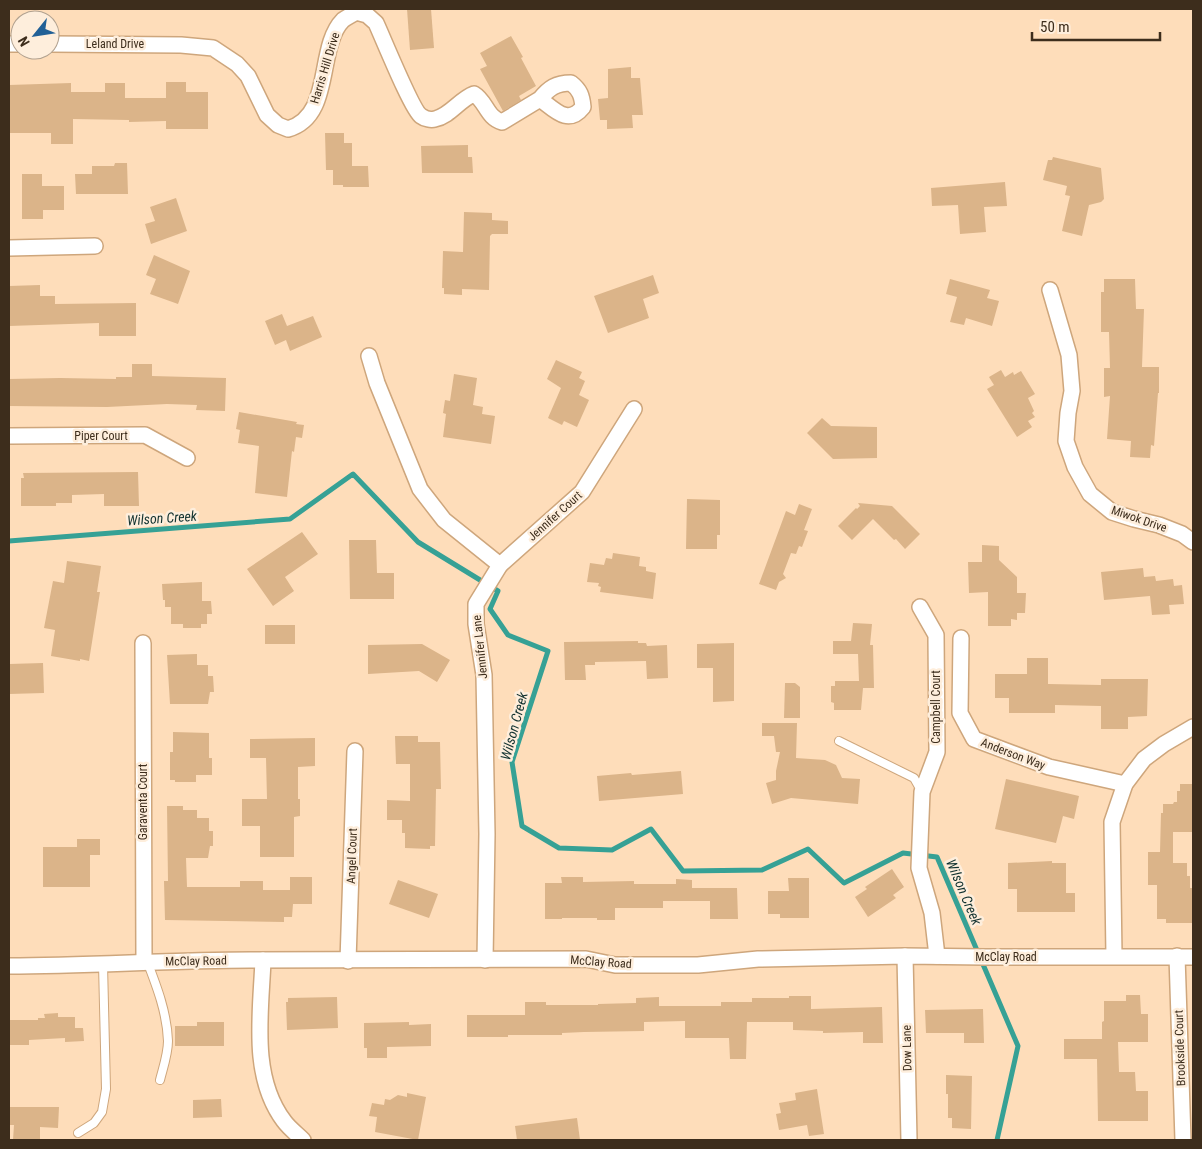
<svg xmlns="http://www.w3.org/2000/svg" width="1202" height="1149" viewBox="0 0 1202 1149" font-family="'Roboto Condensed',sans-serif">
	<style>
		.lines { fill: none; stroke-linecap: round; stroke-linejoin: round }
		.stream { stroke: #36a195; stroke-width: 5 }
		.building { fill: #dbb489 }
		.lane-casing { stroke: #cea67c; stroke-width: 10 }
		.street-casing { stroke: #cea67c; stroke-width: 18 }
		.lane { stroke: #fff; stroke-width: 8 }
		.street { stroke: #fff; stroke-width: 15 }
		.labels { text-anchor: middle; stroke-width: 5; stroke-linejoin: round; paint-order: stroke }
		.street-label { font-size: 12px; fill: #3d2d1c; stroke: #feeedc }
		.water-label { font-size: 14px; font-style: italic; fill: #11312f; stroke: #feeedc }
	</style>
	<rect width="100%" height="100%" fill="#feddba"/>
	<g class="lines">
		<path class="stream" d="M9,541L290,519L353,474L418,542L498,591L490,609L508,635L548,651L512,762L522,826L559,848L612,850L651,829L683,871L762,870L808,849L844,883L903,853L937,857L1018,1046L997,1140"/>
	</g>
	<g class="building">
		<path d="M407,9H431L434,48L410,50Z"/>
		<path d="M511,36L523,57L521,58L536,86L519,96L521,100L503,111L480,69L487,66L480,53Z"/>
		<path d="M631,67V78H640L643,115H632L633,128L607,129V120H600L598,99L608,98V69Z"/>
		<path d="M166,82H186V92H208V129H166V121L129,122V120L73,119V144H51V133H9V85L71,83V92H105V83H125V98H166Z"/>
		<path d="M325,133H344V143H352V166H368L369,187H343V185H333V170H326Z"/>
		<path d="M468,145V157H472L473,173H422L421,146Z"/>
		<path d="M1053,157L1101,168L1104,199L1101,202L1089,205L1082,236L1062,231L1070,196L1065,195L1067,186L1043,180L1048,160H1052Z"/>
		<path d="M115,163H127L128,194H76L75,174H92V166H114Z"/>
		<path d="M22,174H42V186H64V210H43V219H22Z"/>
		<path d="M1005,182L1007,206L984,207L986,232L960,234L958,205L932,206L931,188Z"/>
		<path d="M176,198L187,231L151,244L145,224L155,221L150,207Z"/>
		<path d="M464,212L492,213V220L508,221V234H492L490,236L489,290L462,289V295L444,294V288H442L443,251L463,252Z"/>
		<path d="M154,255L190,271L178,304L150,294L156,279L146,275Z"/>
		<path d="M653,275L659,293L643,299L649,318L608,333L594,296Z"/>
		<path d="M950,279L990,290L987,298L999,301L992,326L966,318L964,325L950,322L957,297L946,294Z"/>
		<path d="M1104,279H1135L1136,309H1144L1142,367H1159V393H1158L1154,446L1151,445L1150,458L1130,457L1131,441L1107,439L1110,396L1104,397V368H1110L1109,332H1101V292H1104Z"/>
		<path d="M40,285V296H55V304L136,303V336H99V323L9,326V286Z"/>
		<path d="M282,314L287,326L313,316L322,337L290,351L286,340L275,345L265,321Z"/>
		<path d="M556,360L582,372L579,378L585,381L579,395L589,400L577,427L564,421L562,425L548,418L561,388L547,379Z"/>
		<path d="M132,364H152V376L226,378L225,411L196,410L197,405L167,404L107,407L9,406V379L60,378L116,379V377H132Z"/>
		<path d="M1001,370L1005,377L1013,372L1014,375L1021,371L1035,394L1028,398L1034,411L1032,413L1035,417L1028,421L1032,427L1017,437L987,389L994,385L989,377Z"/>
		<path d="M454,374L477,378L473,405L483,407L482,414L495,416L491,444L443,437L446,414L443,413L445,400L450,401Z"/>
		<path d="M239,412L297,422L296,424L304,425L302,438L296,437L294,452L292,451L287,497L255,493L259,446L238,443L240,430L236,429Z"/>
		<path d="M822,418L831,426L877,427V458L833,459L807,433Z"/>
		<path d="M138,472L139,506H104V494L72,495V503H56V506H21V478H24L23,473Z"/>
		<path d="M687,499L720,500V535H717V549H686Z"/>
		<path d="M858,503L892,506L920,534L905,549L896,539L894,540L873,519L852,540L838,526L856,508L857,509L860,506Z"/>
		<path d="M799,504L812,509L804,530L808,531L802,547L799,546L796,554L791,553L783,574L786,578L779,582L776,590L759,584L786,511L795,515Z"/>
		<path d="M302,532L318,554L285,577L294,591L273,606L247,569Z"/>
		<path d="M349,540H376L377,573H394V599H350Z"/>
		<path d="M982,545L999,546V560L1017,577V593H1026L1025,613H1017V620L1011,619V626H988V592L969,593L968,562H982Z"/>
		<path d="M613,553L640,557L639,566L646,567V571L656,573L653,599L600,592L601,587L598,586L599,583L587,582L590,563L604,565L606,558L612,559Z"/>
		<path d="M67,561L101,566L97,592H100L89,661L80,659V661L51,656L55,630L44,628L53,581L64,583Z"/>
		<path d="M1143,568L1144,577L1155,576L1156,581L1173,579L1174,586L1182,585L1184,604L1169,605L1170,614L1152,615L1150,596L1104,600L1101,572Z"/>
		<path d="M202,582V601H211L212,614H207V624H201V628H183V624H171V607H165V600H163L162,584Z"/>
		<path d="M853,623L872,624L870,645H873L874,688H863L861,710H834V703L831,702V686H835V681H859L858,654H833V641H851Z"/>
		<rect x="265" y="625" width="30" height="19"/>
		<path d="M638,641V643H646L647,646L667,645L668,678L647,679L646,661L595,662V665H585L586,680H565L564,642Z"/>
		<path d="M734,643V701L713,702V668H697V644Z"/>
		<path d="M422,644L450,660L437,682L419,671L368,674V645Z"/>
		<path d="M197,654V665H208V676H213L214,692H210L208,704H170L167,655Z"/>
		<path d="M1027,658H1048V684L1101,685V679H1148L1147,716L1128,717V729H1101V706L1055,705V713H1009V698H995V674H1027Z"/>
		<path d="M43,663L44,693L9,694V664Z"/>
		<path d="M785,683H795L800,687V718H784Z"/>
		<path d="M762,723H797L796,758L825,760L836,765L842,778L860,779L858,804L791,798L772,804L766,783L776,780V771L780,752H776L774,736H762Z"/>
		<path d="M173,732L209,733V758H212V775H196V782H175V780H170V752H173Z"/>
		<path d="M395,736H418V742H440L441,789H436L435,846H430V849L405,848V833H402V820H387V800L410,801V764H396Z"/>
		<path d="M315,738V766L298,767V799H300V816L294,817V857H260V826H242V799H267L266,758H250V739Z"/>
		<path d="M681,771L683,794L599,801L597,776L631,773L632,775Z"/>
		<path d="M1006,779L1079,796L1074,819L1063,816L1056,843L995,829Z"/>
		<path d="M1180,784H1193V832H1173V863H1187V876H1190V888H1193V923H1166V919H1157V885H1148V852H1160L1161,813H1163V804H1173L1174,802H1177V791H1180Z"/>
		<path d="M167,806H183V810H197V818H209V831H213V846H210L208,858H186L187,887H240V881H263V890H290V877H312V904H293L292,917H284V922L165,920L164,881H168Z"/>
		<path d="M77,839H100V855H90V887H43V847H77Z"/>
		<path d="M1052,861V863H1066V893H1075V912H1017V889H1008V863Z"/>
		<path d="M892,869L904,887L893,895L896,898L868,917L855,897L867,889L865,887Z"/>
		<path d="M561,877H583V882L634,881V884H676V879L692,880V888H737L738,919H710V901H663V908H615V920H597V918H562V919H545V883H562Z"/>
		<path d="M788,878H809V918H780V914H768V891H789Z"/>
		<path d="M398,880L438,894L429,918L389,904Z"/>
		<path d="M1126,995H1140L1141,1014H1148V1042H1118L1119,1072H1135L1136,1091H1148V1121H1098L1097,1059H1064V1039H1102V1022L1104,1021V1001H1126Z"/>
		<path d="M789,996H811V1009L882,1007L883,1043H863V1032L823,1033V1031L793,1030V1022H747L746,1059H730L729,1038H685V1021L644,1022V1031L584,1032L562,1033V1035H508V1037H467V1015H525V1002H546V1005H598V1004L636,1003V998L659,997V1006H721V1002H752V998H789Z"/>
		<path d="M337,997L338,1028L287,1030L286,1002H288V998Z"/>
		<path d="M983,1009L984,1043H964V1033H926L925,1010Z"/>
		<path d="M58,1013V1017H75V1028H83L84,1041L65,1042V1038L29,1040V1045H9V1020H38V1018H45L44,1014Z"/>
		<path d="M197,1022H224V1046H175V1026H197Z"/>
		<path d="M409,1022V1025L431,1024V1046L387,1047V1058H367V1048H364V1023Z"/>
		<path d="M946,1075L972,1076L971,1129L952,1128V1118H948V1094H946Z"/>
		<path d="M817,1089L824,1134L809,1136L807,1125L779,1130L776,1114L781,1113L779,1103L796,1100L795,1093Z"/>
		<path d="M407,1093L426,1097L418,1140L375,1132L377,1117L369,1116L372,1103L384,1105L385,1099L390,1100L398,1095L407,1097Z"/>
		<path d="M221,1099L222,1117L193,1118V1100Z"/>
		<path d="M9,1107H59L58,1128L40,1127V1140H13L14,1125H9Z"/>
		<path d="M577,1118L580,1140H517L515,1126Z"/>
	</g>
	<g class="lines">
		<g class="lane-casing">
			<g id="lane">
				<path d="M839,741L914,778L922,792"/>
				<path d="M147,961C157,987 167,1013 168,1041C168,1054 163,1068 160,1080"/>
				<path d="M78,1133L94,1123L102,1112L106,1089L103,964"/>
			</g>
		</g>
		<g class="street-casing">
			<g id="street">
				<path d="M9,44H20"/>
				<path d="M50,44L181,45L213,48L237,64L248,76L267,115L278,125L288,129C334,116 316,47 343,20C347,17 352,15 356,12L367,15L376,23C383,38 412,110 421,116C425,119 431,120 435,119C450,116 460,99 474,94C486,101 487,118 502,122L540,99C555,110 568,126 583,107C582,96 580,90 571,83C556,83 549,88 540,99"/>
				<path d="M9,248L95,246"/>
				<path d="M1050,290L1069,355L1072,391L1068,413L1066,441L1075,467L1090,494L1112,512L1134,519L1159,525L1182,534L1193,542"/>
				<path d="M369,356L377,383L420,489L444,520L500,565L476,604V624L484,675L487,834L485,960"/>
				<path d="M9,436L145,435L187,458"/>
				<path d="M500,565L582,492L634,409"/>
				<path d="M920,607L936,635L937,752L922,792L919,868L932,913L937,956"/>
				<path d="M961,638L960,713L974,739L1049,767L1125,784"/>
				<path d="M143,643L144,961"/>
				<path d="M905,956L909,1140"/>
				<path d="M1114,956L1112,822L1125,784L1144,759L1164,744L1193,727"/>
				<path d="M1177,956L1183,1140"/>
				<path d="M263,960C261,1012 250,1076 284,1121C289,1128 297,1134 303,1140"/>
				<path d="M348,961L355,751"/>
				<path d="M9,966C89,966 170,960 250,960C362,959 474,960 586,959L615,965H698L758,959L905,956L985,957H1193"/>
			</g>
		</g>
		<use href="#lane" class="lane"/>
		<use href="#street" class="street"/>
	</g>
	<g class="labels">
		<g class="street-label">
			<text x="115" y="48">Leland Drive</text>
			<text transform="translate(325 68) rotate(-73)" y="4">Harris Hill Drive</text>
			<text x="101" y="440">Piper Court</text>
			<text transform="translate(555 516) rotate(-42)" y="4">Jennifer Court</text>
			<text transform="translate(1139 519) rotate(19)" y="4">Miwok Drive</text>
			<text transform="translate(480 647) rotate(-96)" y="4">Jennifer Lane</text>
			<text transform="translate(936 707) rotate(-90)" y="4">Campbell Court</text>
			<text transform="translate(1013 754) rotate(21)" y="4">Anderson Way</text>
			<text transform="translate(143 802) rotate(-90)" y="4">Garaventa Court</text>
			<text transform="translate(352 856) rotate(-88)" y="4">Angel Court</text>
			<text x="1006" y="961">McClay Road</text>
			<text transform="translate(196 961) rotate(-1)" y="4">McClay Road</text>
			<text transform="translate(601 962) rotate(4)" y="4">McClay Road</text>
			<text transform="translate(907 1048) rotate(-91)" y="4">Dow Lane</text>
			<text transform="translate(1180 1048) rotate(-92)" y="4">Brookside Court</text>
		</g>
		<g class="water-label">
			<text transform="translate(162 518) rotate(-4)" y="5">Wilson Creek</text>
			<text transform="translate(514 726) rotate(-75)" y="5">Wilson Creek</text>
			<text transform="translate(964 892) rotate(67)" y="5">Wilson Creek</text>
		</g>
	</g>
	<rect width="1202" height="1149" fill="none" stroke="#3d2d1c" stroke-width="20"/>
	<g transform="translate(35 35) rotate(240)"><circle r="24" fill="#feeedc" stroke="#b1a18f"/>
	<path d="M0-4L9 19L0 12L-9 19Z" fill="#216096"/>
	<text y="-8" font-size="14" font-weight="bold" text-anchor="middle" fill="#3d2d1c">N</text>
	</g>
	<path d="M1032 32v8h128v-8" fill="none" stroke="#3d2d1c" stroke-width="2.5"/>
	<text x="1040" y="32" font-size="15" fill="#3d2d1c" stroke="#feeedc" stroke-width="4" paint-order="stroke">50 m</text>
</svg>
